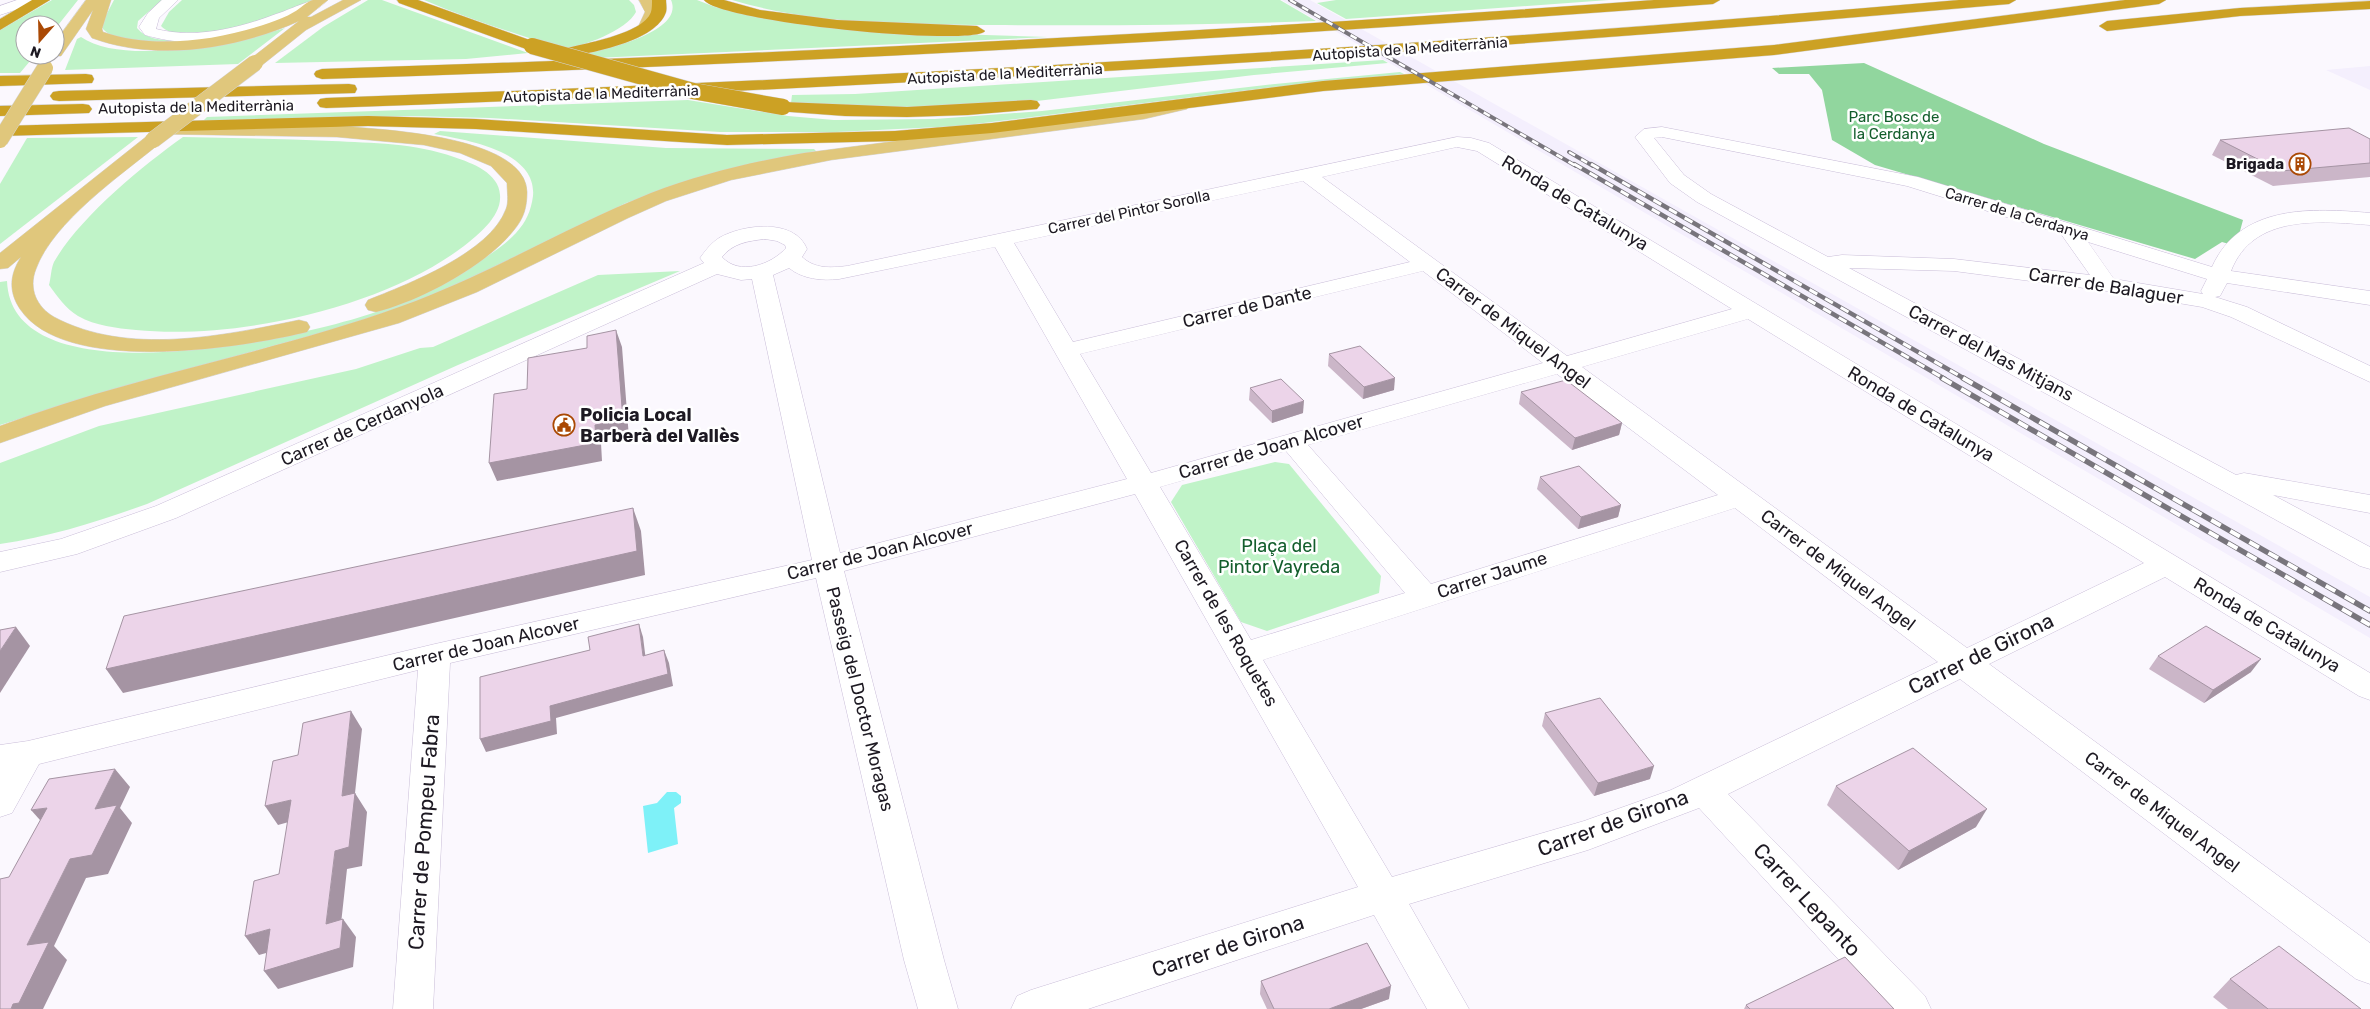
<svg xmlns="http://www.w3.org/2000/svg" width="2370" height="1009" viewBox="0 0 2370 1009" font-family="Rubik,sans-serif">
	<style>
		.built { fill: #f4effd }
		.green { fill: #c0f3c8 }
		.forest { fill: #91d69e }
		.water { fill: #7ef1f8 }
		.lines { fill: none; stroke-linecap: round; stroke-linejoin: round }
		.minor-casing { stroke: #c9bdd8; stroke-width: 1 }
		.major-casing { stroke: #d6d6d7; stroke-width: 1 }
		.highway-casing { stroke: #d6d6d7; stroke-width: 1 }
		.minor { fill: #fff; fill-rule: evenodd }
		.major { fill: #e0c77c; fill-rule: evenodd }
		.highway { fill: #cca124; fill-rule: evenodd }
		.rail-far2-casing { stroke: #78757c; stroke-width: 4 }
		.rail-far1-casing { stroke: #78757c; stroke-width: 4.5 }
		.rail-casing { stroke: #78757c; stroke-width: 5.5 }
		.rail-far2 { stroke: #fff; stroke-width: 2.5; stroke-dasharray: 7; stroke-linecap: butt }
		.rail-far1 { stroke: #fff; stroke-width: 3; stroke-dasharray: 9; stroke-linecap: butt }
		.rail { stroke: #fff; stroke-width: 4; stroke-dasharray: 11; stroke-linecap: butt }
		.major-bridge-casing { stroke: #d6d6d7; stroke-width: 17; stroke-linecap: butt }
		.highway-bridge-casing { stroke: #d6d6d7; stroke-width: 17; stroke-linecap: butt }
		.major-bridge { stroke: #e0c77c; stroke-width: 16 }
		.highway-bridge { stroke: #cca124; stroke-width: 16 }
		.wall { fill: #cbb6c8 }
		.shaded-wall { fill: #a594a3 }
		.building { fill: #ecd4e9; stroke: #a594a3 }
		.labels { text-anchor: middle; stroke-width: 5; stroke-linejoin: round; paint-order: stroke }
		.far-street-label { font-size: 15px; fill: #1d1922; stroke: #fff }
		.far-park-label { font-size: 15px; fill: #135e2c; stroke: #fff }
		.far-poi-label { font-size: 15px; font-weight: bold; fill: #1d1922; stroke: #fff; text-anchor: end }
		.street-label { font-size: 18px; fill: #1d1922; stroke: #fff }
		.poi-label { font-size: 18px; font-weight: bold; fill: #1d1922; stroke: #fff; text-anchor: start }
		.park-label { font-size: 18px; fill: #135e2c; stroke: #fff }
		.near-street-label { font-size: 21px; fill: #1d1922; stroke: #fff }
	</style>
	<rect width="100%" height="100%" fill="#fbf8fe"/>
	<g class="built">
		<path d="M1282,0H1310L2370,597V638Z"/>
		<path d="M2370,66V90L2326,70Z"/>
	</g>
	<g class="green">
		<path d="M52,0H78L55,29V25H25V55H35L20,73H0V30Z"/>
		<path d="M114,0H162L138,21L137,28C149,44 178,40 195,40C171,42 121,48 103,29V21Z"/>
		<path d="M182,0H312C288,15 182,50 161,26L169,12Z"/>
		<path d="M368,0H382L528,53L466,59L275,63L323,27Z"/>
		<path d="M424,0H629L634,5L636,12C627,30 582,48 562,48C552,48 539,41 529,38C493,26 458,15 424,0Z"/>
		<path d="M671,0H697L715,7L763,18L888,32L1048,37L595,58L584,54C604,50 685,32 671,0Z"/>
		<path d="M732,0H1280L1316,21C1207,25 1099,26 991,25C905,24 815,25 732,0Z"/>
		<path d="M1336,0H1609L1346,19L1317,3Z"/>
		<path d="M285,28L238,64L65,70L77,39L81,37C124,67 237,42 285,28Z"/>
		<path d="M1383,60L1388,63L1254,75L1011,104L897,110L791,103L792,95L855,94Z"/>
		<path d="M1400,72L1404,74L1265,88L959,126L837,132H720L490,118L410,116L203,121L207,117L688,100L788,116L834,120L935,119L1042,111L1275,84Z"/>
		<path d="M440,131L666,148L814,149L816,151L721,171L626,203L455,286L419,301L335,329L115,389L0,425V282L7,281C12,405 309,336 379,311C416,297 489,262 516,233C526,222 531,211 533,196C537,151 467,140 434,134Z"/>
		<path d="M138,137L0,244V184L27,138Z"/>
		<path d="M183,137C232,138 282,139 332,141C372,143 415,143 454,157C472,163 499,173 500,195C502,216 478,235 464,246C383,308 236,340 136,330C116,328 96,326 78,316C66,309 57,296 49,285C51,278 51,268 54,262C80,217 141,167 183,137Z"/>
		<path d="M680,271L458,365L147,504C99,521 50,537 0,544V463L99,426L356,369L420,348L433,347L598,275Z"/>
		<path d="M1275,462L1289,464L1381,576L1379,593L1267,631L1241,622L1171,502L1182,485Z"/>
	</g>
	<path class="forest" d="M1864,63L2044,144L2243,220L2236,246L2222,242L2195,259L1875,165L1832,140L1822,90L1809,74H1779L1772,68Z"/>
	<path class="water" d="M667,792H676L681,796V803L674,808L678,844L648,853L643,806L657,803Z"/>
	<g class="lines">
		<g class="minor-casing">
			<g id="minor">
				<path d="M17,0H38L36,3L0,15V6Z"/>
				<path d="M162,0H178L159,18L156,29C196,39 239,28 276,14C298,7 304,0 327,0C312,22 217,41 190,42C174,42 160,39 145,35L139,27L148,13Z"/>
				<path d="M1662,127L1918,177L2212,267C2240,204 2313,208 2370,213V225C2320,221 2253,214 2231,271L2370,291V305L2227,283L2220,296L2215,297L2247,307L2370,366V382L2231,317L2202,307L2107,291L1954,271L1849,268L2236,475L2244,473L2370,495V513L2273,495L2370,547V569L2360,566L1697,202L1670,183L1635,137L1644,129ZM1662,137L1907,186L2061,234L2090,275L1954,259L1842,255L1828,257L1711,194L1684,175L1654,138ZM2088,242L2207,279L2201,291L2203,294L2114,279Z"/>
				<path d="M1457,137L1471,138L1489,143L2370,673V700L2359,696L2165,577L1989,664L2370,943V984L2356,979L1960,679L1728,794L1925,996L1931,1009H1884L1699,808L1588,850L1409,904L1469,1009H1427L1374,915L1088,1009H1011L1017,996L1031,990L1358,887L1135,494L844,571L944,960L958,1009H918L904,960L816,578L450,663L433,1009H393L418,670L39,764L12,813L0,817V745L28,741L435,644L812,560L752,279L741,280L717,274L176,518L77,554L0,572V552L61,539L156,506L704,263L700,258C706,250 711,243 719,238C743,224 795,218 807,249L802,257C815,269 830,268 847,266ZM1457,147L1477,151L1732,309L1567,356L1322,177ZM1303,181L1410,262L1073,342L1014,243ZM765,239L777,241L785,245L786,248C771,265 739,276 722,257C733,243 748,241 765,239ZM995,247L1127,479L840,553L773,275L789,268C803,279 821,281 839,279ZM1423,271L1543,363L1151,473L1080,354ZM1748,319L2144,563L1967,648L1582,367ZM1557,374L1718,495L1431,584L1308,445ZM1286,451L1405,593L1251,640L1160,487ZM1735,508L1938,662L1671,790L1584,821L1392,877L1263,660Z"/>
			</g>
		</g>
		<g class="major-casing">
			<g id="major">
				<path d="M86,0H111L102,29L103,32C154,50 219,40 269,23C277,20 286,17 294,12C300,9 307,1 313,0C317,0 324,0 328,0L307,17H311L343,0H361L306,30L261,66L255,68L247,63L249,60L299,21C237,49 157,62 92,38L86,29L93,10L61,56H49L55,55V42Z"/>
				<path d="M639,0H654C661,11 660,18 652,28L647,30L639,25L645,12Z"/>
				<path d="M1181,100L1187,101L1190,105L1187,109L1144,119L831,160L731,180L666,201L628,218L477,292L399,323L105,406L0,443V426C131,376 270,354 402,306C488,275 566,227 651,193C701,174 752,162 804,153L1144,109Z"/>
				<path d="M163,125C222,126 525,110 527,192C527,207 524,218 514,230C486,266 420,301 376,312L368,310L365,305L368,300C408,284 490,253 506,209C509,202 507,191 507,183L491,166L460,153L424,145L337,137L157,134L154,130L157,126Z"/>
				<path d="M153,135L159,136L162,140L159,144C121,175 53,222 36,269C28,289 37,307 54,317C127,356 222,336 299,320L307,322L310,327L307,332C241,348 65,376 20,309C8,291 10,274 21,257L8,268L0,269V253L147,136Z"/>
			</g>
		</g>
		<g class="highway-casing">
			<g id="highway">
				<path d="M32,0H50L0,30V19Z"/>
				<path d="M397,0H418L538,43L540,46L532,51L526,49L399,3Z"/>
				<path d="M652,0H666C666,3 667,9 666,12C656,42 592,52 565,58L557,53L559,50C580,44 643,35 651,12C652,9 652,3 652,0Z"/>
				<path d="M704,0H724L760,10L837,20L977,26L985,31C974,47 719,22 704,0Z"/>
				<path d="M1654,0H1720L1713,4C1250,39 786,64 322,79L316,77L314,74L316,71L322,69C766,55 1210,33 1654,0Z"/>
				<path d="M1959,0H2016L2009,4C1449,54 888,88 326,108L320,107L317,103L320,99L326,98C871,79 1416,48 1959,0Z"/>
				<path d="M2125,0H2166L2159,4L1774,55L1323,91L992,133L895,141L727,145L476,129L368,126L0,136V126L368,116L476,119L727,135L895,131L992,123L1323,81L1774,45Z"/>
				<path d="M2370,1V9L2240,16L2107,31L2099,26L2107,21L2240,8Z"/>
				<path d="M86,74L92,75L94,79L92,83L0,86V76Z"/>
				<path d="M349,84L355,85L357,89L355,93L59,101L53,100L50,96L53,92L59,91Z"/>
				<path d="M1031,100L1037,101L1040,105L1037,109L968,115L907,117L845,116L777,111L774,107L777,103L783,102L907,107Z"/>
				<path d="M83,104L89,105L92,109L89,113L0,116V106Z"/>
			</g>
		</g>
		<use href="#minor" class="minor"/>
		<use href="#major" class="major"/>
		<use href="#highway" class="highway"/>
		<g class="rail-far2-casing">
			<g id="rail-far2">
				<path d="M1290,0L1576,166"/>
				<path d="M1569,152L1593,166"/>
			</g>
		</g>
		<g class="rail-far1-casing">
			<g id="rail-far1">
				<path d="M1574,164L1945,379"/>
				<path d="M1591,164L1965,379"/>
			</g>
		</g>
		<g class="rail-casing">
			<g id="rail">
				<path d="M1942,378L2370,625"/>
				<path d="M1963,378L2370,611"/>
			</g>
		</g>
		<use href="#rail-far2" class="rail-far2"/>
		<use href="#rail-far1" class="rail-far1"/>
		<use href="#rail" class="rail"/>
		<g class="major-bridge-casing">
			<g id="major-bridge">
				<path d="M0,140L45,68"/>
				<path d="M153,140L255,63"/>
			</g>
		</g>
		<g class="highway-bridge-casing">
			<path id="highway-bridge" d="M532,46L693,91L783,107"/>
		</g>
		<use href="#major-bridge" class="major-bridge"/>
		<use href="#highway-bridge" class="highway-bridge"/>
	</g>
	<g class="wall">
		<path d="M2370,139V177L2273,186L2212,155L2220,140Z"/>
		<path d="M1329,354L1394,390L1363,399L1328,366Z"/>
		<path d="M1250,388L1303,413L1272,423L1249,400Z"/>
		<path d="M1521,392L1622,423L1619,435L1572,450L1519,404Z"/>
		<path d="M1540,477L1621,505L1618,517L1578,529L1537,489Z"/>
		<path d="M2158,656L2251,672L2204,703L2149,669Z"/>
		<path d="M1545,713L1650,779L1594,796L1542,726Z"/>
		<path d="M1836,786L1976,827L1898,870L1827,805Z"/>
		<path d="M2230,979L2361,1009H2228L2213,997Z"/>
		<path d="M1261,981L1389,999L1361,1009H1267L1260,994Z"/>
		<path d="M1746,1005L1894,1009H1744Z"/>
	</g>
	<g class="shaded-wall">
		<path d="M616,330L622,347L629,438L601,443L602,461L497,481L489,463L595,425Z"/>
		<path d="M1395,378L1394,390L1363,399L1364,387Z"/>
		<path d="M1304,401L1303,413L1272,423V411Z"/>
		<path d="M1622,423L1619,435L1572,450L1575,438Z"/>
		<path d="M1621,505L1618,517L1578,529L1581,517Z"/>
		<path d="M633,508L641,531L645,575L123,693L106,669Z"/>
		<path d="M639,624L643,637L647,669L643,656Z"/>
		<path d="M16,627L30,646L0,693V651Z"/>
		<path d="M664,650L669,663L673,686L556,718L557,734L486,752L480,739Z"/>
		<path d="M2261,659L2251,672L2204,703L2213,690Z"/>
		<path d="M351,711L362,729L355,793L367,812L362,866L347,869L339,942L326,924L342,796Z"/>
		<path d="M1654,766L1650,779L1594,796L1598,783Z"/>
		<path d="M115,769L130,787L120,808L132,823L108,874L86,878L54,946L67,960L43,1009H11L27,945Z"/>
		<path d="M291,800L303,818L278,825L265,806Z"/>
		<path d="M47,808L48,829L31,810Z"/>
		<path d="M1987,809L1976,827L1898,870L1909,851Z"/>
		<path d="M343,919L356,937L353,967L278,989L264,971Z"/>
		<path d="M270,929L284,948L259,955L245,936Z"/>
		<path d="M1391,986L1389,999L1361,1009H1329Z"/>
	</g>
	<g class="building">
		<path d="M2349,128L2370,139V163L2281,171L2220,140Z"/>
		<path d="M616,330L623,420L595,425L596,443L489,463L494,394L527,389L528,358L587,348V336Z"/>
		<path d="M1360,346L1395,378L1364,387L1329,354Z"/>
		<path d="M1281,379L1304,401L1272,411L1250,388Z"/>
		<path d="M1566,380L1622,423L1575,438L1521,392Z"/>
		<path d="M1579,466L1621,505L1581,517L1540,477Z"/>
		<path d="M633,508L637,551L106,669L124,616Z"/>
		<path d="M639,624L643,656L664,650L668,674L550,706L551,721L480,739V677L590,650L588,637Z"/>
		<path d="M2206,626L2261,659L2213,690L2158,656Z"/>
		<path d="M16,627L0,651V630Z"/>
		<path d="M1600,698L1654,766L1598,783L1545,713Z"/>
		<path d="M351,711L342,796L355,793L349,847L335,851L326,924L343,919L340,948L264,971L270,929L245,936L254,881L279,874L291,800L265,806L273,761L298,755L303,723Z"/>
		<path d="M1913,748L1987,809L1909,851L1836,786Z"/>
		<path d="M115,769L95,809L117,805L92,855L70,859L27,945L49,942L19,1003L13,1004L11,1009H0V879L9,877L47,808L31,810L49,779Z"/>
		<path d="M1367,943L1391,986L1329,1009H1274L1261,981Z"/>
		<path d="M2279,946L2361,1009H2268L2230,979Z"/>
		<path d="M1845,957L1894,1009H1750L1746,1005Z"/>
	</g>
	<defs>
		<g id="building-ring" transform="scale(1.125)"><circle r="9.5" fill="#fff" stroke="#aa4904" stroke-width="1.5"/><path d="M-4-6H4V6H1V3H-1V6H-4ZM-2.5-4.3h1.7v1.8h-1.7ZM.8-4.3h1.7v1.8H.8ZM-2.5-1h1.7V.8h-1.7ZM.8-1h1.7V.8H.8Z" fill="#aa4904"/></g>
		<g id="civic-ring" transform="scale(1.125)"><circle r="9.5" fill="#fff" stroke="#aa4904" stroke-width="1.5"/><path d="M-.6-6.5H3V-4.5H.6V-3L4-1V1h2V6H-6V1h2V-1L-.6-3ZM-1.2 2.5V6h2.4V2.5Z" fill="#aa4904"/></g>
	</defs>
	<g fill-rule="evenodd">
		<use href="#building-ring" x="2300" y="164"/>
		<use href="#civic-ring" x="564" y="425"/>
	</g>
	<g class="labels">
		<g class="far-street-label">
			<text transform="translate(1410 49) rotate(-4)" y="5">Autopista de la Mediterrània</text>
			<text transform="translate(1005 74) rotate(-3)" y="5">Autopista de la Mediterrània</text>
			<text transform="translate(601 94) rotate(-2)" y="5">Autopista de la Mediterrània</text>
			<text transform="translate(196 107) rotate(-1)" y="5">Autopista de la Mediterrània</text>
			<text transform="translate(1129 212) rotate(-12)" y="5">Carrer del Pintor Sorolla</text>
			<text transform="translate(2017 214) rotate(17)" y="5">Carrer de la Cerdanya</text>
		</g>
		<g class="far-park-label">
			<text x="1894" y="122">Parc Bosc de<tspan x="1894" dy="17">la Cerdanya</tspan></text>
		</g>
		<g class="far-poi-label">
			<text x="2284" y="169">Brigada</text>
		</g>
		<g class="street-label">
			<text transform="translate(1575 203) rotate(31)" y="6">Ronda de Catalunya</text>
			<text transform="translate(2106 286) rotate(9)" y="6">Carrer de Balaguer</text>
			<text transform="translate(1247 307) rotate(-13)" y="6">Carrer de Dante</text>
			<text transform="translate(1513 328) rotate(37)" y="6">Carrer de Miquel Angel</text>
			<text transform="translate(1991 353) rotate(28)" y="6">Carrer del Mas Mitjans</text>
			<text transform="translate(1921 414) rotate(31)" y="6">Ronda de Catalunya</text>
			<text transform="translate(362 425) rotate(-24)" y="6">Carrer de Cerdanyola</text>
			<text transform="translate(1271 447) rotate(-16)" y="6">Carrer de Joan Alcover</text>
			<text transform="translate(880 551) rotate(-14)" y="6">Carrer de Joan Alcover</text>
			<text transform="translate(1838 570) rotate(37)" y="6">Carrer de Miquel Angel</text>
			<text transform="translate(1492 575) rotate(-18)" y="6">Carrer Jaume</text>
			<text transform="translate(1226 623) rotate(60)" y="6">Carrer de les Roquetes</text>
			<text transform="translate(2267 625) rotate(31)" y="6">Ronda de Catalunya</text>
			<text transform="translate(486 644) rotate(-13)" y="6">Carrer de Joan Alcover</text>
			<text transform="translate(860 699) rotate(76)" y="6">Passeig del Doctor Moragas</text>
			<text transform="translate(2162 812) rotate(37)" y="6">Carrer de Miquel Angel</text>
		</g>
		<g class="poi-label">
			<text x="580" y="421">Policia Local<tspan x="580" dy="21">Barberà del Vallès</tspan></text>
		</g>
		<g class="park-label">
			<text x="1279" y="552">Plaça del<tspan x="1279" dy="21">Pintor Vayreda</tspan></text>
		</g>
		<g class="near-street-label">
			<text transform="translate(1981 654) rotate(-26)" y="7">Carrer de Girona</text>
			<text transform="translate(1613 823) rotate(-20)" y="7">Carrer de Girona</text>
			<text transform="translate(424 832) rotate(-86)" y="7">Carrer de Pompeu Fabra</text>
			<text transform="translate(1807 900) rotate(47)" y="7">Carrer Lepanto</text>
			<text transform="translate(1228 946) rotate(-18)" y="7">Carrer de Girona</text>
		</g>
	</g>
	<g transform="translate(40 40) rotate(200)"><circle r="24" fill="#ffffff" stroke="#a5a3a7"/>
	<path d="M0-4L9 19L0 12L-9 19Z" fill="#aa4904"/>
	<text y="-8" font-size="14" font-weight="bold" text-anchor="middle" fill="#1d1922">N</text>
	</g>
</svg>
